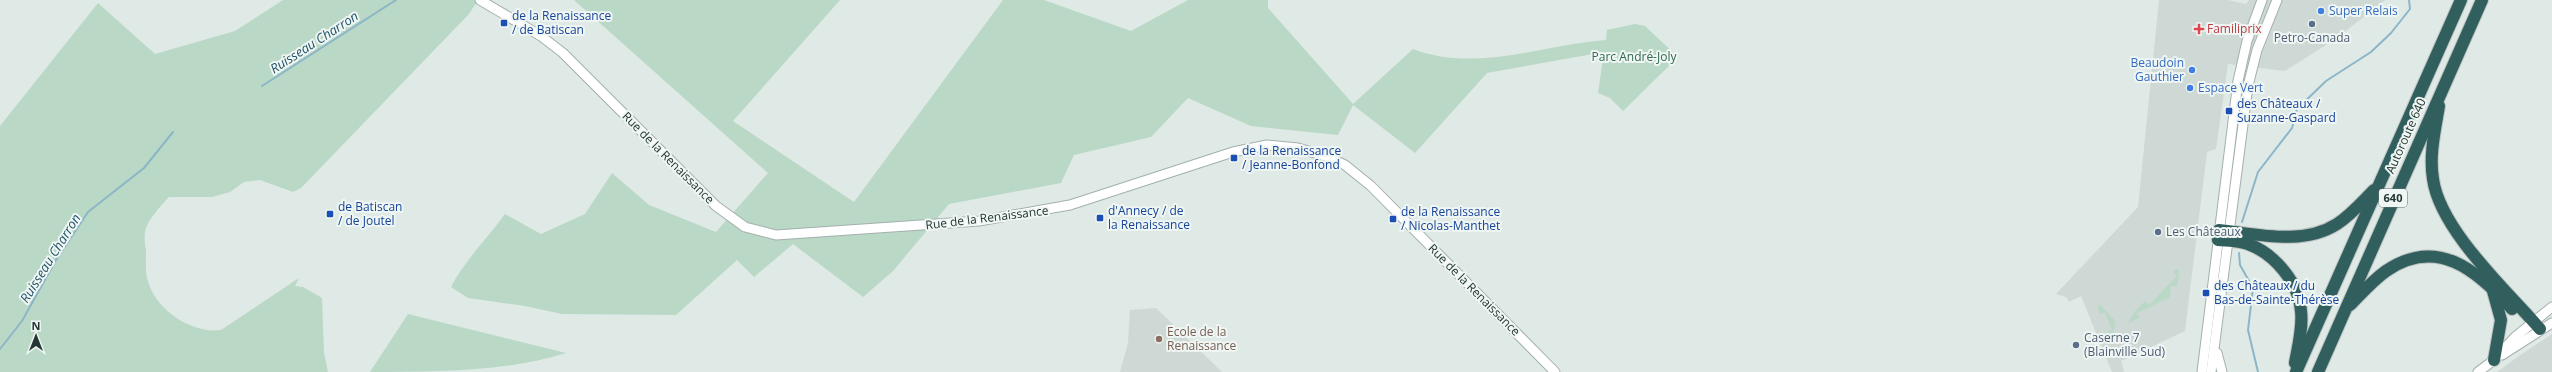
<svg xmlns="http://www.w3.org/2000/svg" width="2552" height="372" viewBox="0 0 2552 372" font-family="'Open Sans',sans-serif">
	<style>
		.built { fill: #ced8d5 }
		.green { fill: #bad8c6 }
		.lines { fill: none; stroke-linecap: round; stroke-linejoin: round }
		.stream { stroke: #8cb6c8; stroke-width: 2 }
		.tertiary-casing { stroke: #a3b0ad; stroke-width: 11 }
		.motorway-casing { stroke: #bdc3c2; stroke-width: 14 }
		.tertiary { stroke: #fff; stroke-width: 9 }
		.motorway { stroke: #315f5d; stroke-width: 12 }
		.shop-dot { fill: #3f7fe0; stroke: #eff6f3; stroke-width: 1.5 }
		.transit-dot { fill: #1a4fb4; stroke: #eff6f3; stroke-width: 1.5 }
		.service-dot { fill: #5c6f8a; stroke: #eff6f3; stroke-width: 1.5 }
		.health-dot { fill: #e0444e; stroke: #eff6f3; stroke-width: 1.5 }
		.education-dot { fill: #8d6e63; stroke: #eff6f3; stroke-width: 1.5 }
		.labels { text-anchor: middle; stroke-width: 4; stroke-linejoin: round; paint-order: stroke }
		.shield { fill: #eff6f3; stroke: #60706d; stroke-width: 1 }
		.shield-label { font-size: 11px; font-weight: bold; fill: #223734 }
		.shop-label { font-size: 12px; fill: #366cbe; stroke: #eff6f3; text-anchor: start }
		.transit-label { font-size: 12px; fill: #164399; stroke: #eff6f3; text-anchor: start }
		.health-label { font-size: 12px; fill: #be3a42; stroke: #eff6f3; text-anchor: start }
		.service-label { font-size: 12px; fill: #4e5e75; stroke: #eff6f3; text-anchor: start }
		.park-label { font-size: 12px; fill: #31694f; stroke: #eff6f3 }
		.street-label { font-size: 12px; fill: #223734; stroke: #eff6f3 }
		.education-label { font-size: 12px; fill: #785e54; stroke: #eff6f3; text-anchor: start }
		.water-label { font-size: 13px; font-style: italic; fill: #23556b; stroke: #eff6f3 }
	</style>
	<rect width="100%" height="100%" fill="#dfe9e6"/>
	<g class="built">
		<path d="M2159,0H2228L2246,4L2249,0H2385L2337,38L2285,71L2228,64L2216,149L2207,152L2185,331L2121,361L2124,372H2112L2081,296L2069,302L2066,297L2056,294L2138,207Z"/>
		<path d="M1156,308L1222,372H1120L1128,343L1130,310Z"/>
		<path d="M2552,334V372H2497L2519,356Z"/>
	</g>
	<g class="green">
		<path d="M283,0H478L469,14L301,188L293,192L260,180L244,182L230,192L212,197H169C161,206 147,220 145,232C144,238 145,245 146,250C146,259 145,269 147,278C154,309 191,334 221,330L299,278L295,286L303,287L322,298L324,353L328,372H0V126L98,3L155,54L235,31Z"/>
		<path d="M574,0H840L733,121L854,202L1003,0H1044L1131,31L1188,0H1268V8L1353,104L1413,49C1475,73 1542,45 1606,40L1607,30L1635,24L1645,26L1678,57L1623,111L1610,98L1598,93L1604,52L1487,73L1415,153L1353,105L1338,135L1251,126L1188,98L1151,137L1074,155L1061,183L949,204L893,271L863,297L793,244L754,277L737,260L676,315L562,314L525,306L468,298L451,287C465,260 487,239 505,214L541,234L585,214L612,173L649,205L716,232L768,173Z"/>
		<path d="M2177,269L2179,270L2177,286H2171L2170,297L2137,313L2139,318L2128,323L2135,311L2145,301L2149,305L2177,276L2173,272Z"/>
		<path d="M2100,305L2116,322L2111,338L2107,332L2112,330L2105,312L2100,314L2097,307Z"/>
		<path d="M408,314L566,353C505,372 435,372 370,372Z"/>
	</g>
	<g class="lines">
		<g class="stream">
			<path d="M262,86L396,0"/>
			<path d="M2242,222L2258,172L2292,128L2297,109L2326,81L2371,52L2391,33L2410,9L2409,0"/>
			<path d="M2239,253L2240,265L2253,288L2248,330L2258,372"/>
			<path d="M0,349L22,321L56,260L88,212L144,168L173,132"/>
		</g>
		<g class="tertiary-casing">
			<g id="tertiary">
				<path d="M480,0L541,36L563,53L716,206L745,227L776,235L979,221L1070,205L1233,152L1267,145L1298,148L1328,157L1345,165L1371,186L1555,372"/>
				<path d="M2217,353L2222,372"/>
				<path d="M2502,355L2552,323"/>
				<path d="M2202,372L2238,81L2247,41L2262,0"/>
				<path d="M2211,372L2248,86L2257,50L2277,0"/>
				<path d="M2478,372L2494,360L2515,337L2552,307"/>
			</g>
		</g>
		<g class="motorway-casing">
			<g id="motorway">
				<path d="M2439,106C2435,130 2429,155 2433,179C2440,230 2507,291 2540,329"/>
				<path d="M2219,230C2257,234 2303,246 2337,224C2351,215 2362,202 2374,190"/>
				<path d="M2218,240C2228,241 2239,241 2248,244C2275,254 2299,283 2301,311C2303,328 2298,346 2295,363"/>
				<path d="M2493,291L2501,320L2494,360"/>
				<path d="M2350,305C2361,294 2372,281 2386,271C2437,236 2477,270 2512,309"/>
				<path d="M2296,372L2461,0"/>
				<path d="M2318,372L2482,0"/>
			</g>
		</g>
		<use href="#tertiary" class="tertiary"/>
		<use href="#motorway" class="motorway"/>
	</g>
	<g class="shop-dot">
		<circle cx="2321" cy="11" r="4"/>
		<circle cx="2192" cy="70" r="4"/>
		<circle cx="2190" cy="88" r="4"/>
	</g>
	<g class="transit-dot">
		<rect x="500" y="19" width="8" height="8" rx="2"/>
		<rect x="2225" y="107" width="8" height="8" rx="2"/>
		<rect x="1230" y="154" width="8" height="8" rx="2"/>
		<rect x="326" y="210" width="8" height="8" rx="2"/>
		<rect x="1096" y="214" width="8" height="8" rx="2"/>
		<rect x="1389" y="215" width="8" height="8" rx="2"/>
		<rect x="2202" y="289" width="8" height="8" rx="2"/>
	</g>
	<g class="service-dot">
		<circle cx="2312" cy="24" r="4"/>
		<circle cx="2158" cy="232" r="4"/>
		<circle cx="2076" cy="345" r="4"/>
	</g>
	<path class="health-dot" d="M2197 23h4v4h4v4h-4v4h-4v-4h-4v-4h4z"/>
	<circle class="education-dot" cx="1159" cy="339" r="4"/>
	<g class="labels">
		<rect class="shield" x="2379" y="189" width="28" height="18" rx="3"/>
		<g class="shield-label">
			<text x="2393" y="202">640</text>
		</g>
		<g class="shop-label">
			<text x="2329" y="15">Super Relais</text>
			<text x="2184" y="67" text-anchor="end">Beaudoin<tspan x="2184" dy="14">Gauthier</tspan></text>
			<text x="2198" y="92">Espace Vert</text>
		</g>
		<g class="transit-label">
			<text x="512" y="20">de la Renaissance<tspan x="512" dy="14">/ de Batiscan</tspan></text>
			<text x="2237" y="108">des Châteaux /<tspan x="2237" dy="14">Suzanne-Gaspard</tspan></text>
			<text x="1242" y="155">de la Renaissance<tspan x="1242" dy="14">/ Jeanne-Bonfond</tspan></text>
			<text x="338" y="211">de Batiscan<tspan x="338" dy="14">/ de Joutel</tspan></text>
			<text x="1108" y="215">d'Annecy / de<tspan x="1108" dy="14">la Renaissance</tspan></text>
			<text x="1401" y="216">de la Renaissance<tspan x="1401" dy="14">/ Nicolas-Manthet</tspan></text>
			<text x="2214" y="290">des Châteaux / du<tspan x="2214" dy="14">Bas-de-Sainte-Thérèse</tspan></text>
		</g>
		<g class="health-label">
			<text x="2207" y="33">Familiprix</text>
		</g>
		<g class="service-label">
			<text x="2312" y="42" text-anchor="middle">Petro-Canada</text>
			<text x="2166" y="236">Les Châteaux</text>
			<text x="2084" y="342">Caserne 7<tspan x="2084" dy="14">(Blainville Sud)</tspan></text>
		</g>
		<g class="park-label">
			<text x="1634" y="61">Parc André-Joly</text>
		</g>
		<g class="street-label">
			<text transform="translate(2406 136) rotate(-66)" y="4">Autoroute 640</text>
			<text transform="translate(668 158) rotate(45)" y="4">Rue de la Renaissance</text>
			<text transform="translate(987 218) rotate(-7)" y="4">Rue de la Renaissance</text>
			<text transform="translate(1474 290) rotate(45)" y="4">Rue de la Renaissance</text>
		</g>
		<g class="education-label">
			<text x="1167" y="336">Ecole de la<tspan x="1167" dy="14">Renaissance</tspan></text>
		</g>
		<g class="water-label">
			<text transform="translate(314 42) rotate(-33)" y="5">Ruisseau Charron</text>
			<text transform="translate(50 258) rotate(-58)" y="5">Ruisseau Charron</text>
		</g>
	</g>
	<g transform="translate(36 336)" stroke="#eff6f3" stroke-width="3" paint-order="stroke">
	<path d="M0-3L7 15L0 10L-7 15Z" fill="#223734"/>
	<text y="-6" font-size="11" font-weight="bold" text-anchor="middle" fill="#223734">N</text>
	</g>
</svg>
